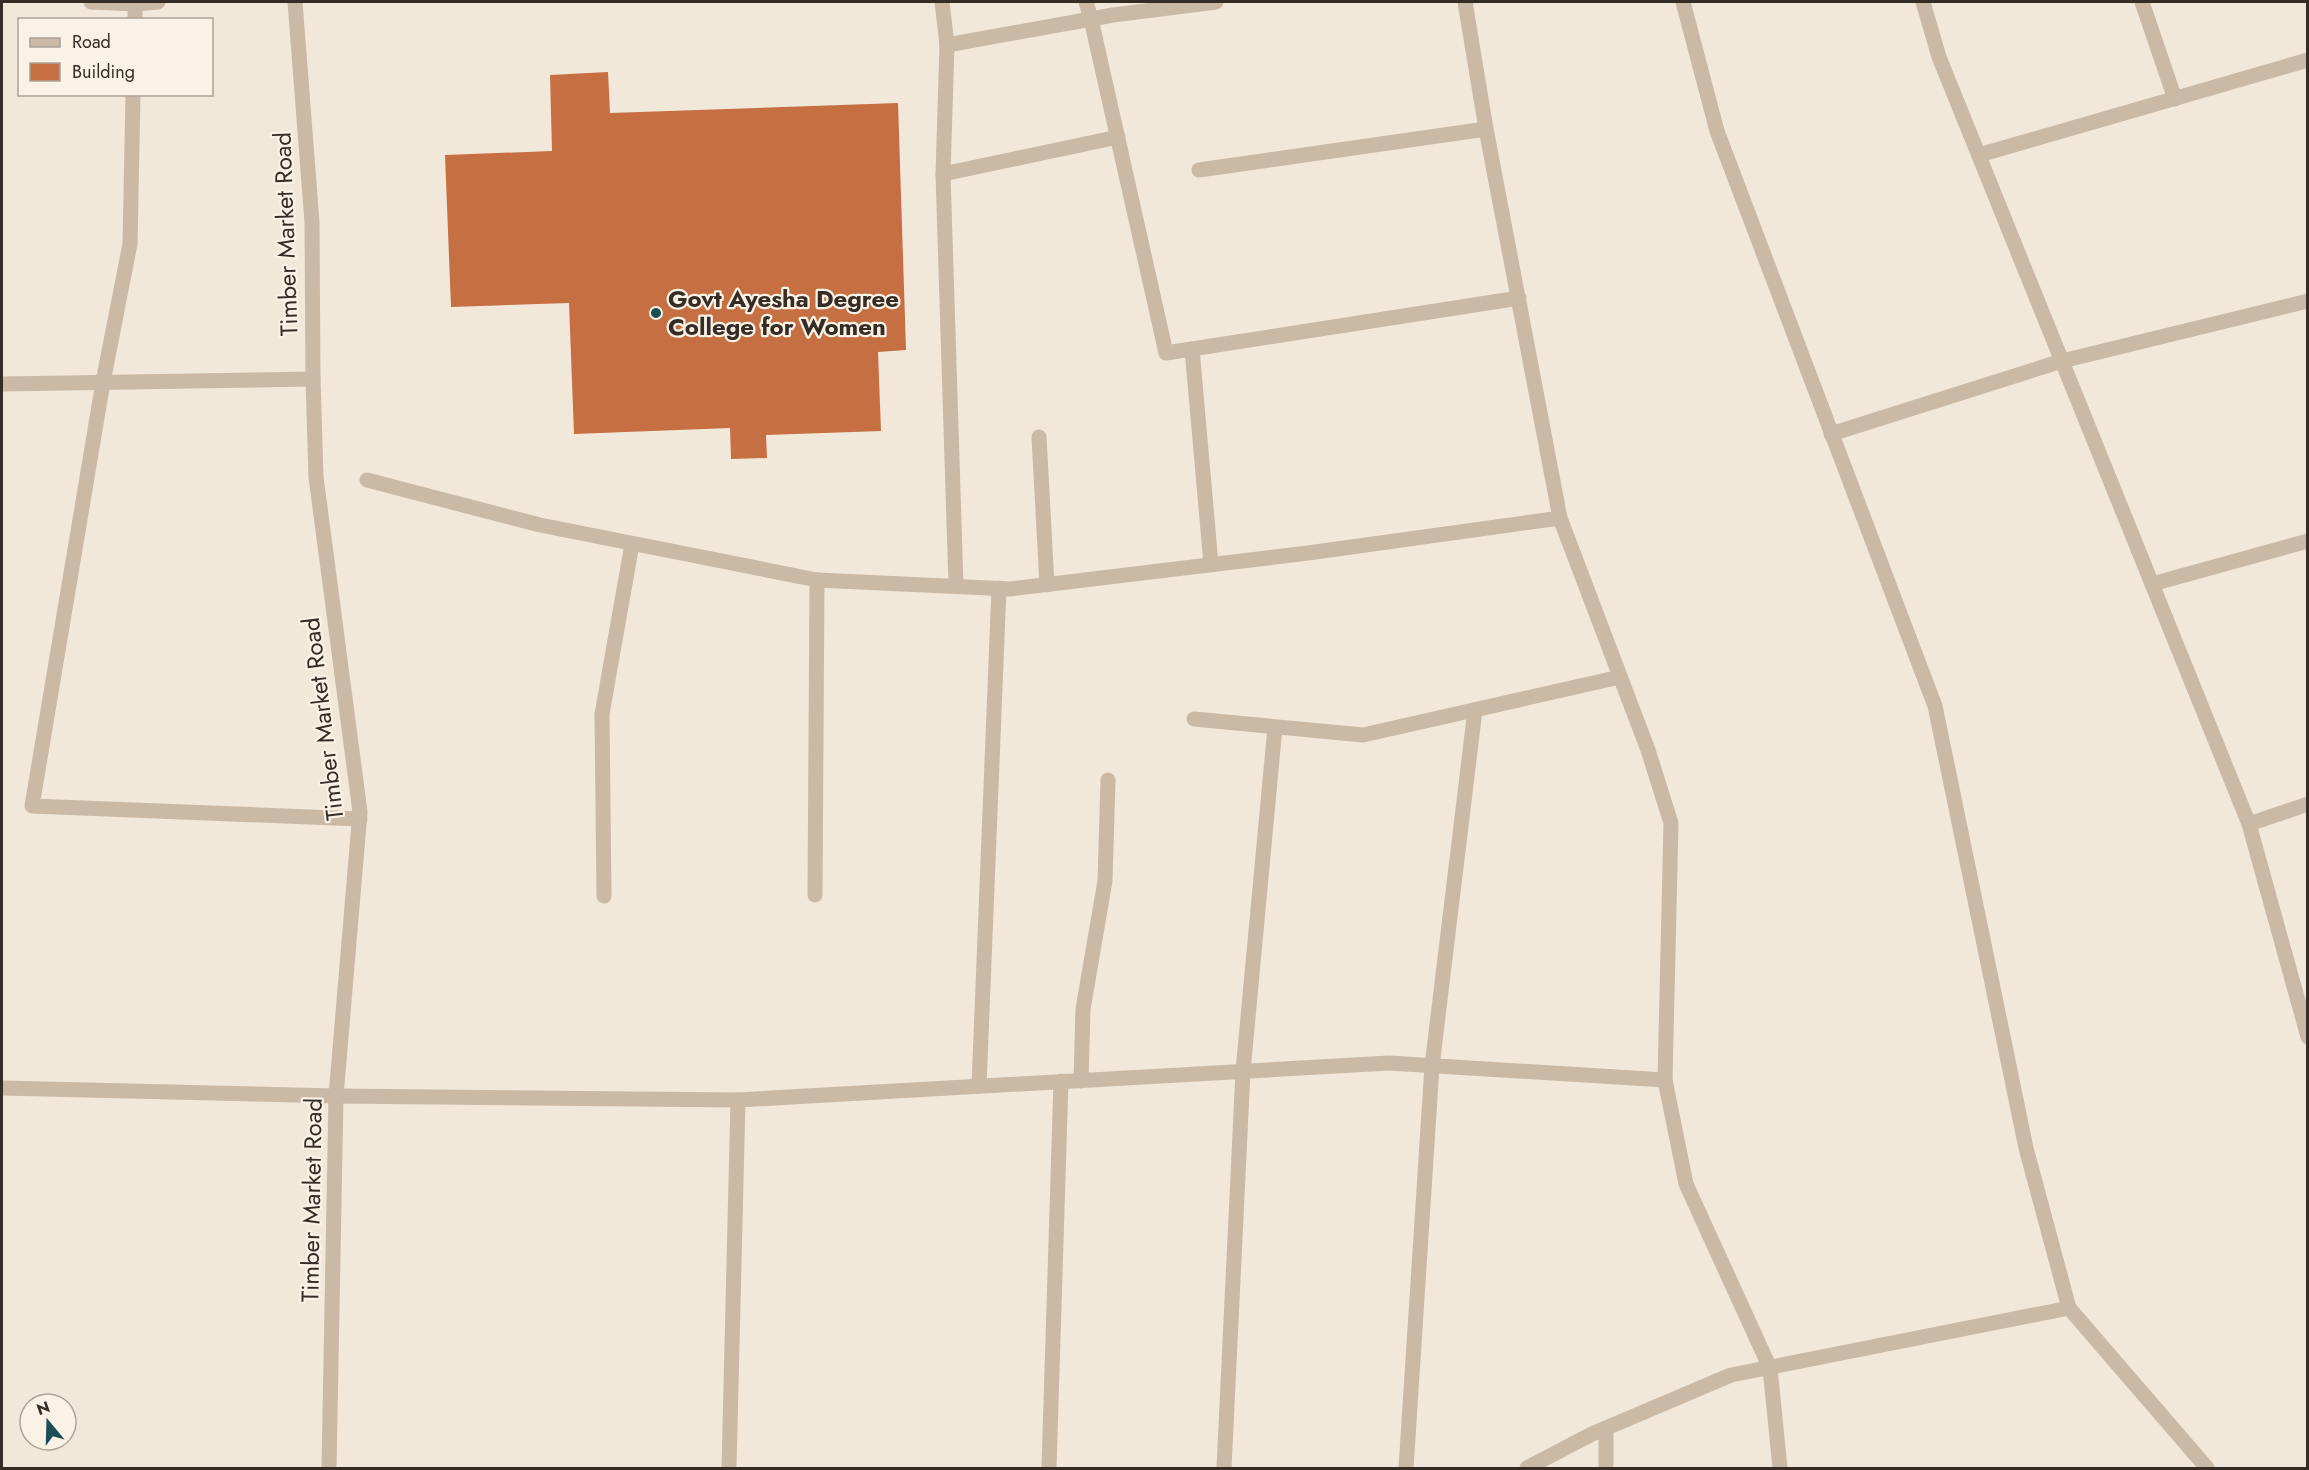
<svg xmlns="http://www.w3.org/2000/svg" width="2309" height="1470" viewBox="0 0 2309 1470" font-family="Jost,sans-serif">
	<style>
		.building { fill: #c66f42 }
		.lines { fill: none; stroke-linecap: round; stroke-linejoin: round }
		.service { stroke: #c9b9a5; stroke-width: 15 }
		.minor { stroke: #c9b9a5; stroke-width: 15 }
		.tertiary { stroke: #c9b9a5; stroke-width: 15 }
		.poi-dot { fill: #1c4d56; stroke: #f9f2e5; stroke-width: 2 }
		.labels { text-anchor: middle; stroke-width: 4.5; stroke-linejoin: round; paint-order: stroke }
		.street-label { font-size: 24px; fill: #352c26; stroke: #f9f2e5 }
		.poi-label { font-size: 24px; font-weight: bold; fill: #352c26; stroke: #f9f2e5; text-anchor: start }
	</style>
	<rect width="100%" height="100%" fill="#f1e8d9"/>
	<path class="building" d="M608,72L610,113L898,103L906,350L878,352L881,431L766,435L767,458L731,459L730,428L574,434L569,303L451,307L445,155L552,151L550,75Z"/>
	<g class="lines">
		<g class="service">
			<path d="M1086,2L1091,19"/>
			<path d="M1199,170L1486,129"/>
			<path d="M1039,437L1047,585"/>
			<path d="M1081,1081L1083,1009L1105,881L1108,780"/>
		</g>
		<g class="minor">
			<path d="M91,2L135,4L158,2"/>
			<path d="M942,2L947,45L943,174L956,586"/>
			<path d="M1465,2L1486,129L1560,518L1648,750L1671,823L1665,1080L1686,1184L1770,1368L1780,1468"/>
			<path d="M1683,2L1717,131L1935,706L2026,1148L2069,1308"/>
			<path d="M1923,2L1939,57L2249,824L2308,1037"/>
			<path d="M2142,2L2175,99"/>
			<path d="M1091,19L1166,353L1519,298"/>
			<path d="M135,20V4"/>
			<path d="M947,45L1113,15L1216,2"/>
			<path d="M133,94L130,244L103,382L32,806L360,819"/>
			<path d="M1979,155L2308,60"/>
			<path d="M943,174L1118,137"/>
			<path d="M1192,349L1211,564"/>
			<path d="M2,384L313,379"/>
			<path d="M1831,434L2062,361L2308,301"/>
			<path d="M367,480L540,525L817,580L1010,589L1308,553L1560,518"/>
			<path d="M2152,584L2308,541"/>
			<path d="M1194,719L1363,735L1620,677"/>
			<path d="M2249,824L2308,804"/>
			<path d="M815,895L817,580"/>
			<path d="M604,896L602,714L632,544"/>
			<path d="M979,1086L999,588"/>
			<path d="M2,1088L336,1096L738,1100L1389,1063L1665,1080"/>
			<path d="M1606,1428V1468"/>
			<path d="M729,1468L738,1100"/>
			<path d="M1049,1468L1061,1081"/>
			<path d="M1224,1468L1243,1071L1275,727"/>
			<path d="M1406,1468L1432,1066L1475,710"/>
			<path d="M1527,1468L1592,1434L1731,1375L2069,1308L2207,1468"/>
		</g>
		<path class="tertiary" d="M295,2L312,222L313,379L316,477L360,812L336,1096L329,1468"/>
	</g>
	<circle class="poi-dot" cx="656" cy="313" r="6"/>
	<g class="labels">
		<g class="street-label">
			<text transform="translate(286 234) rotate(-92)" y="8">Timber Market Road</text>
			<text transform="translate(323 719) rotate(-97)" y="8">Timber Market Road</text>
			<text transform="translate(312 1200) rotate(-89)" y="8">Timber Market Road</text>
		</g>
		<g class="poi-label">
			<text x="668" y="307">Govt Ayesha Degree<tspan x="668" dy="28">College for Women</tspan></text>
		</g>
	</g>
	<rect width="2309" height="1470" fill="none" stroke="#352c26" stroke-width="6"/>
	<rect x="18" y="18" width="195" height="78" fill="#f9f2e5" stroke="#aba399" stroke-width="1.5"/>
	<rect x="30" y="38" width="30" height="9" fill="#c9b9a5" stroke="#aba399" stroke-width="1.5"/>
	<text x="72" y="48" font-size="18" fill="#352c26">Road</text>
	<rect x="30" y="63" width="30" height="18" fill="#c66f42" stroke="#aba399" stroke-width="1.5"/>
	<text x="72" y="78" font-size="18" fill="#352c26">Building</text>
	<g transform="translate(48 1422) rotate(341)"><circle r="28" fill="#f9f2e5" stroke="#aba399" stroke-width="1.5"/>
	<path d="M0-4.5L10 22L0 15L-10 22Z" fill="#1c4d56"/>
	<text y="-9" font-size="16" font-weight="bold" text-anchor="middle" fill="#352c26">N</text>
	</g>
</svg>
